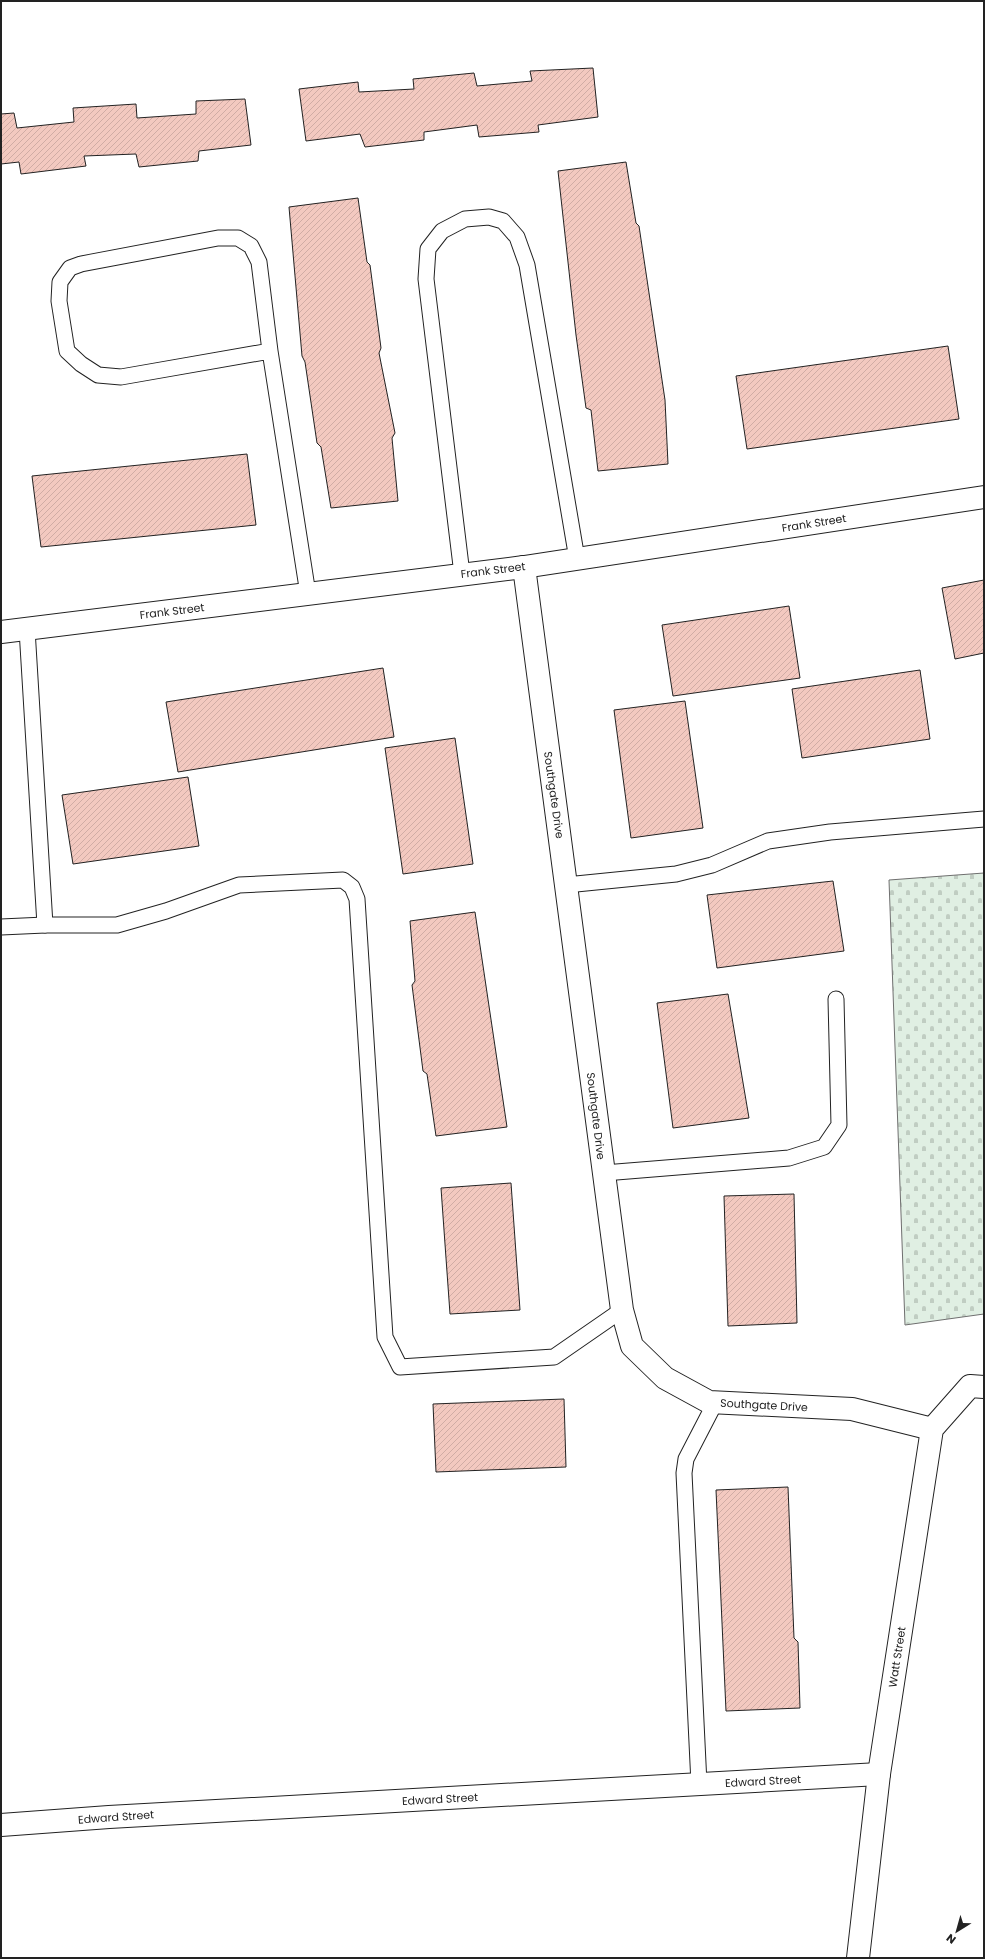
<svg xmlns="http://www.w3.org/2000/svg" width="985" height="1959" viewBox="0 0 985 1959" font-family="Poppins,sans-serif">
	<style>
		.cemetery { fill: url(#cemetery-stones); stroke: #6f6f6f }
		.building { fill: url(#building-hatch); stroke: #222 }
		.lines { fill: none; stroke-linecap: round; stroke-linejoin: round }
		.service-casing { stroke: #222; stroke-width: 17 }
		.minor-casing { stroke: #222; stroke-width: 24 }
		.tertiary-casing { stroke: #222; stroke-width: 24 }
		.service { stroke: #fff; stroke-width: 15 }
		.minor { stroke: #fff; stroke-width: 22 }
		.tertiary { stroke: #fff; stroke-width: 22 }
		.labels { text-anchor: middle; stroke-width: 3; stroke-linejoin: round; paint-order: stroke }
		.street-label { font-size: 11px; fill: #222; stroke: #fff }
	</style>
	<defs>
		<pattern id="cemetery-stones" width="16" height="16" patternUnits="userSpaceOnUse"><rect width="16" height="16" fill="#e0efe3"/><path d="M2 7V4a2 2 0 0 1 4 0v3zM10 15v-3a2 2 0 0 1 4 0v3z" fill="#c0cdc2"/></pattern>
		<pattern id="building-hatch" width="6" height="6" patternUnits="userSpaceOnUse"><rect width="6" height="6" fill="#f3c9c0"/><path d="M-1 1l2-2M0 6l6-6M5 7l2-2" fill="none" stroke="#d0aca5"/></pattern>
	</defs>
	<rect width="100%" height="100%" fill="#fff"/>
	<path class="cemetery" d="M984,873V1314L905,1325L889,880Z"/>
	<g class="building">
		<path d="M593,68L598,117L538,125L539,132L479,137L477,125L424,132V140L365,147L360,134L306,141L299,89L358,82L359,92L414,89L413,79L474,73L477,86L532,81L530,71Z"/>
		<path d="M245,99L251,145L199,151L198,161L139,167L136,154L84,156L86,166L21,174L19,162L1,164V114L14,113L17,128L74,122L73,108L136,104L137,118L196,114V101Z"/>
		<path d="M626,162L636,223L639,226L665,400L668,464L598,471L591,410L586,408L576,335L558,171Z"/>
		<path d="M358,198L367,262L370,265L381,348L379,353L395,433L392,438L398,501L331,508L321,447L317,443L305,362L302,356L289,207Z"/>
		<path d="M948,346L959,419L747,449L736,376Z"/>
		<path d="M247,454L256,525L41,547L32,476Z"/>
		<path d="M984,580V653L955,659L942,588Z"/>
		<path d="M789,606L800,678L673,696L662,625Z"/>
		<path d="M383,668L394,737L178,772L166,702Z"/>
		<path d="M920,670L930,739L802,758L792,689Z"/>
		<path d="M685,701L703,828L631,838L614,710Z"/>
		<path d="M455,738L473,864L403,874L385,748Z"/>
		<path d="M188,777L199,846L73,864L62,795Z"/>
		<path d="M833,881L844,951L717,968L707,895Z"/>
		<path d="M475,912L507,1127L436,1136L427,1074L423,1071L412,985L415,981L410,921Z"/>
		<path d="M728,994L749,1118L673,1128L657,1003Z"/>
		<path d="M511,1183L520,1310L450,1314L441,1188Z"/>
		<path d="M794,1194L797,1323L728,1326L724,1196Z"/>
		<path d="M564,1399L566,1467L436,1472L433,1404Z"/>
		<path d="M788,1487L794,1638L798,1642L800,1708L726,1711L716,1490Z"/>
	</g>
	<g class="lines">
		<g class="service-casing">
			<g id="service">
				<path d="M270,351L121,377L98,375L81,364L67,351L59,301L60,282L70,268L81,264L218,238H238L251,246L259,262L270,351L308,594"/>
				<path d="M462,574L426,279L428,249L442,231L465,219L489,217L503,221L517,237L527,265L577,559"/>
				<path d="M27,629L45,925H117L166,911L239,885L343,880L352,887L357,899L385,1337L400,1367L554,1357L622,1310"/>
				<path d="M566,885L676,874L712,865L768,841L830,832L984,819"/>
				<path d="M1,927L45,925"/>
				<path d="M604,1173L789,1158L824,1147L839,1125L836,999"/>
				<path d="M699,1784L684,1473L686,1459L715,1403"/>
			</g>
		</g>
		<g class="minor-casing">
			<g id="minor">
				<path d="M524,567L622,1310L632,1346L665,1378L709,1402L852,1409L932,1429"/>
				<path d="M1,632L524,567L984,497"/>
				<path d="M1,1825L109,1817L879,1774"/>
			</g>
		</g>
		<g class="tertiary-casing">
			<path id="tertiary" d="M858,1958L879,1774L932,1429L970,1386L984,1387"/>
		</g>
		<use href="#service" class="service"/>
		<use href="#minor" class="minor"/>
		<use href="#tertiary" class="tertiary"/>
	</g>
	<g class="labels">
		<g class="street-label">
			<text transform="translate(814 523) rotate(-9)" y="4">Frank Street</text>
			<text transform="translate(493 570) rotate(-7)" y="4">Frank Street</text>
			<text transform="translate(172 611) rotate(-7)" y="4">Frank Street</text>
			<text transform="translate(554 795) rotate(82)" y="4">Southgate Drive</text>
			<text transform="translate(596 1116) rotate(83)" y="4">Southgate Drive</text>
			<text transform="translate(764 1405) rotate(3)" y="4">Southgate Drive</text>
			<text transform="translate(897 1657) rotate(-81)" y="4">Watt Street</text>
			<text transform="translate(763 1781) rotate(-3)" y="4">Edward Street</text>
			<text transform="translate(440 1799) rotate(-3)" y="4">Edward Street</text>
			<text transform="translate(116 1817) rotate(-4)" y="4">Edward Street</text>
		</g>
	</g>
	<rect width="985" height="1959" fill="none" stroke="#222222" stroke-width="4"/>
	<g transform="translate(957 1931) rotate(217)" stroke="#ffffff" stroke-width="3" paint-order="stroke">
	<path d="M0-3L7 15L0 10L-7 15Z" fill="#222222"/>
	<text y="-6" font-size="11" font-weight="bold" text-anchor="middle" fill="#222222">N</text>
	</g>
</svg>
